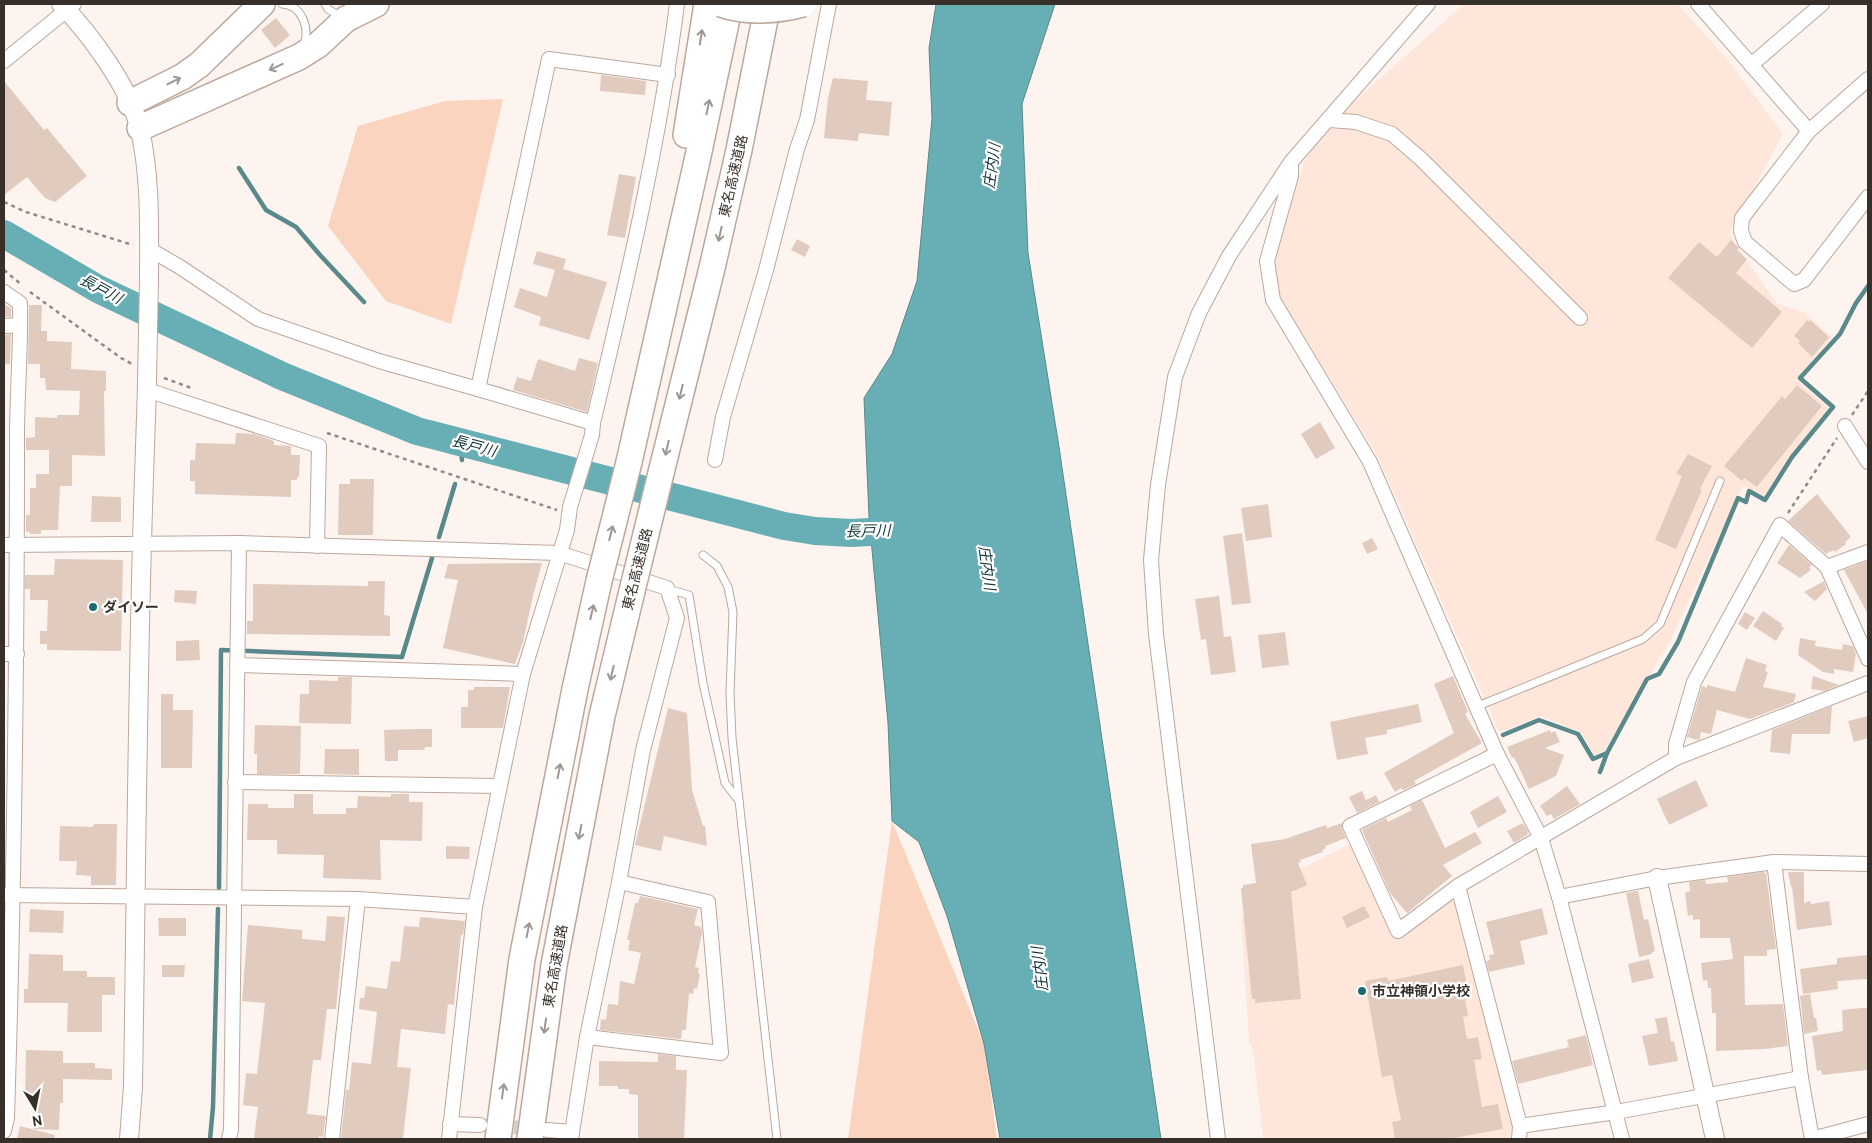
<svg xmlns="http://www.w3.org/2000/svg" width="1872" height="1143" viewBox="0 0 1872 1143" font-family="Overpass,'Noto Sans JP',sans-serif">
	<style>
		.built { fill: #fee7da }
		.green { fill: #fad4be }
		.water { fill: #67afb5; stroke: #59898b }
		.lines { fill: none; stroke-linecap: round; stroke-linejoin: round }
		.stream { stroke: #59898b; stroke-width: 4.5 }
		.river { stroke: #67afb5; stroke-width: 28 }
		.building { fill: #e1cbbf }
		.minor-tunnel { stroke: #d5cdc8; stroke-width: 14; stroke-dasharray: 14 7; stroke-linecap: butt }
		.service-casing { stroke: #bca79c; stroke-width: 9 }
		.minor-casing { stroke: #bca79c; stroke-width: 16 }
		.tertiary-casing { stroke: #bca79c; stroke-width: 20 }
		.motorway-casing { stroke: #bca79c; stroke-width: 28 }
		.path { stroke: #928a85; stroke-width: 2.5; stroke-dasharray: 4 4; stroke-linecap: butt }
		.service { stroke: #fff; stroke-width: 7 }
		.minor { stroke: #fff; stroke-width: 14 }
		.tertiary { stroke: #fff; stroke-width: 18 }
		.motorway { stroke: #fff; stroke-width: 25 }
		.motorway-bridge-casing { stroke: #bca79c; stroke-width: 28; stroke-linecap: butt }
		.motorway-bridge { stroke: #fff; stroke-width: 25 }
		.oneway { stroke: #9b9794 }
		.poi-dot { fill: #1e6a70; stroke: #fff; stroke-width: 2 }
		.labels { text-anchor: middle; stroke-width: 4.5; stroke-linejoin: round; paint-order: stroke }
		.street-label { font-size: 14px; fill: #372f2a; stroke: #fff }
		.poi-label { font-size: 14px; font-weight: bold; fill: #372f2a; stroke: #fff; text-anchor: start }
		.water-label { font-size: 15px; font-style: italic; fill: #113639; stroke: #fff }
	</style>
	<rect width="100%" height="100%" fill="#fdf4ef"/>
	<g class="built">
		<path d="M1464,4H1678L1726,58L1783,134L1729,234L1776,303L1804,312L1832,338L1796,379L1830,409L1791,456L1764,498L1743,485L1671,639L1604,751L1594,755L1581,732L1540,716L1499,732L1378,457L1280,297L1274,264L1285,220L1307,155L1349,106Z"/>
		<path d="M1350,844L1396,941L1450,900L1455,903L1512,1125L1511,1139H1263L1253,1051L1249,1041L1241,914L1292,909L1286,876Z"/>
	</g>
	<g class="green">
		<path d="M503,99L451,324L386,301L328,226L358,126L445,101Z"/>
		<path d="M892,821L984,1044L997,1139H848Z"/>
	</g>
	<path class="water" d="M936,4H1055L1022,104L1028,253L1059,447L1161,1139H1000L984,1044L947,916L919,842L892,821L888,723L869,517L864,398L892,354L917,281L932,118L929,48Z"/>
	<g class="lines">
		<g class="stream">
			<path d="M239,168L266,210L296,227L320,255L364,302"/>
			<path d="M460,442L462,460"/>
			<path d="M439,537L455,484"/>
			<path d="M1503,735L1539,720L1578,734L1593,759L1607,753"/>
			<path d="M1600,772L1607,753L1647,679L1659,674L1678,642L1738,498L1746,502L1749,491L1765,500L1792,457L1833,407L1800,378L1840,334L1856,303L1868,286"/>
			<path d="M219,888L221,650L402,657L432,558"/>
			<path d="M210,1139L213,1107L218,909"/>
		</g>
		<path class="river" d="M4,234L98,289L282,376L417,431L784,526L815,531L851,533L907,530"/>
	</g>
	<g class="building">
		<path d="M276,18L290,35L275,48L261,30Z"/>
		<path d="M601,75L646,81L645,95L600,91Z"/>
		<path d="M833,78L868,81L866,100L892,102L889,136L859,133L858,141L824,138L828,98Z"/>
		<path d="M4,81L44,130L47,128L87,176L55,202L45,198L27,177L4,195Z"/>
		<path d="M619,174L636,177L625,238L607,235Z"/>
		<path d="M797,239L810,246L805,257L791,250Z"/>
		<path d="M1731,240L1739,248L1737,250L1747,259L1736,273L1782,312L1752,348L1668,278L1699,242L1717,257Z"/>
		<path d="M537,251L566,259L563,269L607,282L589,340L539,325L541,317L514,307L520,288L547,297L555,270L533,264Z"/>
		<path d="M4,304L11,308V317H4Z"/>
		<path d="M29,305H42L41,331H47V341L72,342L71,369L106,371V391H104L105,456L72,455V486H60L58,530H41V534H30V532H26V515H30V488H36V474H49V450H26V438L35,437V417L57,418V415H79L80,391L46,390L45,378H40V364H28Z"/>
		<path d="M1807,320L1809,322L1810,320L1829,337L1812,357L1798,343L1800,341L1794,336Z"/>
		<path d="M11,334L10,364H4V335Z"/>
		<path d="M579,358L598,363L587,412L513,390L517,377L531,381L538,359L575,371Z"/>
		<path d="M1797,385L1822,406L1757,487L1744,478L1742,481L1724,466L1782,396L1785,399Z"/>
		<path d="M1320,422L1335,448L1316,459L1301,434Z"/>
		<path d="M236,433L254,434L274,441V445L291,446V455H300L299,477H297V480H291V497L195,494V481H190V460H195L196,443L235,444Z"/>
		<path d="M1688,454L1712,466L1700,489L1702,490L1676,549L1655,540L1682,476L1676,474Z"/>
		<path d="M350,479H374L373,535H338L339,484H350Z"/>
		<path d="M1817,494L1851,537L1845,542L1846,544L1835,552L1834,550L1831,552L1830,551L1826,554L1788,521Z"/>
		<path d="M92,496L121,497V522H91Z"/>
		<path d="M1268,504L1272,537L1246,541L1241,508Z"/>
		<path d="M1242,533L1251,603L1232,605L1223,536Z"/>
		<path d="M1372,538L1378,549L1367,554L1362,543Z"/>
		<path d="M1789,545L1812,565L1809,567L1811,570L1800,578L1777,563Z"/>
		<path d="M55,559L123,560L121,651L47,650V644H40V631H47L48,600H30V589H25V575H54Z"/>
		<path d="M1868,561V614L1844,570Z"/>
		<path d="M542,563L533,596L523,642L515,664L443,648L458,580L444,578L448,564Z"/>
		<path d="M368,581H385L384,615L390,616V636L247,634V621H253V584L368,586Z"/>
		<path d="M1824,581L1827,589L1815,601L1804,592Z"/>
		<path d="M175,590L197,591L196,604L174,602Z"/>
		<path d="M1219,596L1224,637L1231,636L1236,672L1211,675L1206,639L1201,640L1195,599Z"/>
		<path d="M1763,611L1782,624L1781,626L1784,628L1776,641L1753,626Z"/>
		<path d="M1745,612L1755,618L1747,630L1738,624Z"/>
		<path d="M1285,632L1289,665L1262,668L1258,635Z"/>
		<path d="M1800,638L1816,641L1815,646L1842,650L1843,644L1853,646L1856,654L1853,672L1834,669V674L1823,672L1798,655Z"/>
		<path d="M199,640L200,660L176,661V641Z"/>
		<path d="M1746,658L1767,665L1765,671L1768,672L1763,687L1796,694L1794,702L1750,719L1717,710L1711,734L1701,732L1700,739L1698,740L1687,737L1702,686L1707,688V685L1735,692Z"/>
		<path d="M1453,676L1468,712L1465,714L1482,743L1414,781L1416,784L1403,790L1401,788L1395,792L1384,773L1454,733L1434,684Z"/>
		<path d="M1813,676L1839,685L1824,691L1811,689Z"/>
		<path d="M338,677H352L351,724L299,723L300,694H309V680L338,681Z"/>
		<path d="M474,687H510L503,728H461V707H468V690H474Z"/>
		<path d="M161,694H173V710H193L192,768H161Z"/>
		<path d="M1418,704L1422,722L1387,730V734L1365,738L1368,754L1337,760L1330,722Z"/>
		<path d="M1832,706L1830,734H1792L1790,754L1770,752L1772,730Z"/>
		<path d="M668,708L687,713L692,790L703,826H705L707,846L664,836L661,851L635,845Z"/>
		<path d="M1868,716V738L1854,742L1848,721Z"/>
		<path d="M255,725L301,726L300,774H257V754H254Z"/>
		<path d="M413,729H432V747H425L424,750H398V761H385L384,730Z"/>
		<path d="M1550,730L1551,733L1555,731L1560,742L1545,748L1564,755L1556,776L1529,789L1514,757L1512,758L1507,747Z"/>
		<path d="M325,749H359V775L324,774Z"/>
		<path d="M1696,780L1708,806L1669,825L1657,799Z"/>
		<path d="M1567,786L1580,804L1556,818L1554,819L1551,814L1547,816L1540,806Z"/>
		<path d="M1362,791L1366,800L1376,795L1379,802L1357,813L1349,797Z"/>
		<path d="M294,794H313V814H346V808H357L358,796L391,797V794H409V802H423L422,841L380,840L381,880L323,878L324,855L277,854V840H247L248,804H268V808H294Z"/>
		<path d="M1498,796L1507,812L1478,828L1470,812Z"/>
		<path d="M1422,800L1445,848L1475,832L1482,843L1443,865L1452,876L1407,913L1390,893L1362,830L1386,818L1388,822L1412,810L1410,806Z"/>
		<path d="M1342,823V829L1346,838L1325,846L1326,848L1322,850L1323,852L1300,860L1301,862L1298,863L1307,885L1291,892L1301,999L1255,1003V999H1252L1251,990L1241,888H1243V885L1256,883L1251,844L1285,839L1326,825L1327,828Z"/>
		<path d="M1523,823L1528,831L1527,835L1514,843L1507,831Z"/>
		<path d="M94,824H117L116,885H91V876L76,875L77,861H59L60,826L93,827Z"/>
		<path d="M446,846L470,847L469,859H446Z"/>
		<path d="M1762,872L1766,873L1776,949L1767,950V956H1744L1745,1005L1783,1004L1788,1046L1765,1049L1716,1051V1013H1712L1711,988H1708L1707,980L1703,981L1701,963L1733,959L1730,938H1700V919L1693,920V915L1688,916L1685,893L1690,891L1689,882L1705,880L1706,884L1728,882L1727,877Z"/>
		<path d="M1788,872H1804V903L1810,901L1811,904L1829,901L1832,925L1797,930L1792,887H1791Z"/>
		<path d="M1638,891L1644,920L1648,919L1655,951L1652,952V954L1639,957L1626,893Z"/>
		<path d="M640,896L698,909L694,925L701,927L702,933L695,967L699,968L698,973L700,974L697,989L694,988L693,994L689,993L686,1030H682L681,1039L600,1030L601,1019L606,1020L608,1004L618,1005L620,981L634,984L641,953L628,950L630,940H627L635,903H638Z"/>
		<path d="M1364,906L1370,917L1347,928L1342,917Z"/>
		<path d="M1542,908L1548,934L1520,941L1525,964L1489,972L1486,961L1490,960L1489,955L1494,954L1486,922Z"/>
		<path d="M30,909L64,911L63,933L29,932Z"/>
		<path d="M327,916L345,917L336,1009H327L321,1060H313L307,1114L326,1116L323,1137L319,1136V1139H254L258,1107L243,1105L246,1073L257,1074L265,1003L242,1001L248,925L302,930V939L325,941Z"/>
		<path d="M420,917L465,921L463,935H461L454,1005L448,1004L445,1034L401,1029L397,1067L411,1068L403,1139L341,1138L346,1090H349L352,1062L371,1064L377,1012L359,1009L360,998H364L366,986L387,989L391,961L400,962L404,926L419,927Z"/>
		<path d="M158,918H186V936H159Z"/>
		<path d="M29,954L63,955V971H87V977H115V995H102V1032H67L68,1003H24V989H28Z"/>
		<path d="M1868,955V979L1837,981L1838,989L1803,994L1800,969L1837,964V958Z"/>
		<path d="M1649,959L1654,978L1632,983L1628,964Z"/>
		<path d="M162,965H185L184,977H162Z"/>
		<path d="M1463,965L1467,986L1463,987L1468,1016L1463,1017L1467,1039L1478,1037L1482,1059L1474,1060L1482,1107L1498,1104L1503,1129L1448,1139H1395L1392,1122L1401,1120L1392,1075L1382,1077L1365,981L1387,977L1388,981Z"/>
		<path d="M1810,994L1814,1018H1816L1818,1031L1804,1034L1800,996Z"/>
		<path d="M1861,1008H1868V1070L1822,1075L1821,1070L1817,1071L1812,1036L1843,1031L1842,1010Z"/>
		<path d="M1667,1017L1671,1042L1674,1041L1678,1061L1649,1066L1642,1036L1658,1033L1655,1019Z"/>
		<path d="M1586,1035L1593,1065L1518,1084L1512,1061L1569,1047L1567,1040Z"/>
		<path d="M26,1050L63,1051V1063H95V1068L112,1069V1080L63,1079V1103H60L59,1130L33,1129L34,1096H25Z"/>
		<path d="M658,1054L676,1056V1070H687L684,1139H638V1095L629,1094V1089H618V1086H599V1061L658,1062Z"/>
		<path d="M20,1126L55,1135L54,1139H17Z"/>
	</g>
	<g class="lines">
		<path class="minor-tunnel" d="M493,1126L537,1129"/>
		<g class="service-casing">
			<g id="service">
				<path d="M282,4C302,5 310,28 304,45"/>
				<path d="M325,4L328,9L341,17"/>
				<path d="M703,555L717,566L728,587L733,612L730,693L732,738L777,1139"/>
				<path d="M667,589L689,595L703,683L725,783L739,801"/>
				<path d="M1478,706L1643,639L1660,624L1720,481"/>
			</g>
		</g>
		<g class="minor-casing">
			<g id="minor">
				<path d="M1698,4L1809,131"/>
				<path d="M4,61L74,4"/>
				<path d="M1751,65L1822,4"/>
				<path d="M1868,79L1809,131L1742,218L1741,231L1745,242L1794,284L1804,280L1868,197"/>
				<path d="M1329,120L1356,122L1392,134L1421,159L1580,318"/>
				<path d="M1291,165V176L1267,261L1273,300L1370,462L1497,754L1541,838L1559,897L1622,1139"/>
				<path d="M149,249L180,267L258,319L379,361L478,389"/>
				<path d="M4,292L20,303C21,348 17,393 17,438C17,665 14,891 7,1118L4,1131"/>
				<path d="M4,326L20,325"/>
				<path d="M147,390L319,446L317,546"/>
				<path d="M593,423L478,389L549,59L668,75"/>
				<path d="M1845,426L1868,462"/>
				<path d="M715,460L723,417L766,270L797,149L807,120L829,4"/>
				<path d="M4,545L239,543L559,553L667,588L677,618L643,750L619,882L587,1037L571,1139"/>
				<path d="M1827,567L1868,552"/>
				<path d="M4,654H17"/>
				<path d="M237,665L523,674"/>
				<path d="M1497,754L1350,826L1398,931L1458,886L1676,758L1868,683"/>
				<path d="M1676,758V744L1694,682L1780,525L1827,567L1868,659"/>
				<path d="M235,782L499,786"/>
				<path d="M1774,862L1801,1078L1812,1139"/>
				<path d="M1458,886L1520,1126L1519,1139"/>
				<path d="M4,895L358,899L475,907"/>
				<path d="M1559,897L1657,878L1774,862L1868,864"/>
				<path d="M587,1037L721,1053L708,902L619,882"/>
				<path d="M450,1124L480,1125"/>
				<path d="M1520,1126L1616,1112L1801,1078"/>
				<path d="M547,1130L572,1132"/>
				<path d="M229,1139L231,1130L239,543"/>
				<path d="M332,1139L358,899"/>
				<path d="M449,1139L475,907L523,674L567,530L570,507L592,435L593,423C626,285 659,145 677,4"/>
				<path d="M1218,1139L1156,634L1151,560L1158,485L1175,377L1199,313L1229,256L1291,162L1428,4"/>
				<path d="M1812,1139L1868,1124"/>
			</g>
		</g>
		<g class="tertiary-casing">
			<g id="tertiary">
				<path d="M61,4C91,35 130,88 140,130C151,179 149,230 149,280C148,356 146,432 143,508C137,701 136,894 133,1087L129,1139"/>
				<path d="M1657,878L1715,1139"/>
			</g>
		</g>
		<g class="motorway-casing">
			<g id="motorway">
				<path d="M130,103L182,77L199,65L262,4"/>
				<path d="M140,128L299,57L318,45L346,19L376,4"/>
				<path d="M686,135L707,4"/>
				<path d="M629,462L697,161L730,4"/>
				<path d="M661,473L712,268L739,150L768,4"/>
				<path d="M498,1139L522,959L575,689L599,581"/>
				<path d="M530,1139L554,965L602,716L632,591"/>
			</g>
		</g>
		<g class="path">
			<path d="M4,202L26,212L133,245"/>
			<path d="M4,270L22,285"/>
			<path d="M30,292L121,358L132,364"/>
			<path d="M164,378L194,389"/>
			<path d="M1852,415L1868,391"/>
			<path d="M327,433L557,510"/>
			<path d="M1788,513L1837,438"/>
		</g>
		<use href="#service" class="service"/>
		<use href="#minor" class="minor"/>
		<use href="#tertiary" class="tertiary"/>
		<use href="#motorway" class="motorway"/>
		<g class="motorway-bridge-casing">
			<g id="motorway-bridge">
				<path d="M721,4C746,13 777,11 803,4"/>
				<path d="M599,581L629,462"/>
				<path d="M632,591L661,473"/>
			</g>
		</g>
		<use href="#motorway-bridge" class="motorway-bridge"/>
	</g>
	<defs><path id="oneway-shaft" d="M-6 0H5M1.5-3L5.5 0L1.5 3" fill="none" stroke-width="1.6" stroke-linecap="round" stroke-linejoin="round" transform="scale(1.25)"/></defs>
	<g class="oneway">
		<use href="#oneway-shaft" transform="translate(701 37) rotate(-81)"/>
		<use href="#oneway-shaft" transform="translate(276 67) rotate(156)"/>
		<use href="#oneway-shaft" transform="translate(174 81) rotate(-27)"/>
		<use href="#oneway-shaft" transform="translate(708 107) rotate(-78)"/>
		<use href="#oneway-shaft" transform="translate(720 234) rotate(102)"/>
		<use href="#oneway-shaft" transform="translate(681 392) rotate(103)"/>
		<use href="#oneway-shaft" transform="translate(667 448) rotate(103)"/>
		<use href="#oneway-shaft" transform="translate(611 533) rotate(-76)"/>
		<use href="#oneway-shaft" transform="translate(592 612) rotate(-77)"/>
		<use href="#oneway-shaft" transform="translate(612 673) rotate(103)"/>
		<use href="#oneway-shaft" transform="translate(559 771) rotate(-79)"/>
		<use href="#oneway-shaft" transform="translate(580 832) rotate(101)"/>
		<use href="#oneway-shaft" transform="translate(528 930) rotate(-79)"/>
		<use href="#oneway-shaft" transform="translate(545 1026) rotate(98)"/>
		<use href="#oneway-shaft" transform="translate(503 1091) rotate(-82)"/>
	</g>
	<g class="poi-dot">
		<circle cx="93" cy="607" r="5"/>
		<circle cx="1362" cy="991" r="5"/>
	</g>
	<g class="labels">
		<g class="street-label">
			<text transform="translate(733 176) rotate(-77)" y="5">東名高速道路</text>
			<text transform="translate(637 569) rotate(-76)" y="5">東名高速道路</text>
			<text transform="translate(555 966) rotate(-80)" y="5">東名高速道路</text>
		</g>
		<g class="poi-label">
			<text x="103" y="612">ダイソー</text>
			<text x="1372" y="996">市立神領小学校</text>
		</g>
		<g class="water-label">
			<text transform="translate(992 166) rotate(-82)" y="5">庄内川</text>
			<text transform="translate(101 289) rotate(28)" y="5">長戸川</text>
			<text transform="translate(474 446) rotate(15)" y="5">長戸川</text>
			<text transform="translate(868 531) rotate(-1)" y="5">長戸川</text>
			<text transform="translate(987 568) rotate(82)" y="5">庄内川</text>
			<text transform="translate(1040 969) rotate(-97)" y="5">庄内川</text>
		</g>
	</g>
	<rect width="1872" height="1143" fill="none" stroke="#372f2a" stroke-width="10"/>
	<g transform="translate(35 1108) rotate(170)" stroke="#ffffff" stroke-width="4" paint-order="stroke">
	<path d="M0-4L9 19L0 12L-9 19Z" fill="#372f2a"/>
	<text y="-8" font-size="14" font-weight="bold" text-anchor="middle" fill="#372f2a">N</text>
	</g>
</svg>
